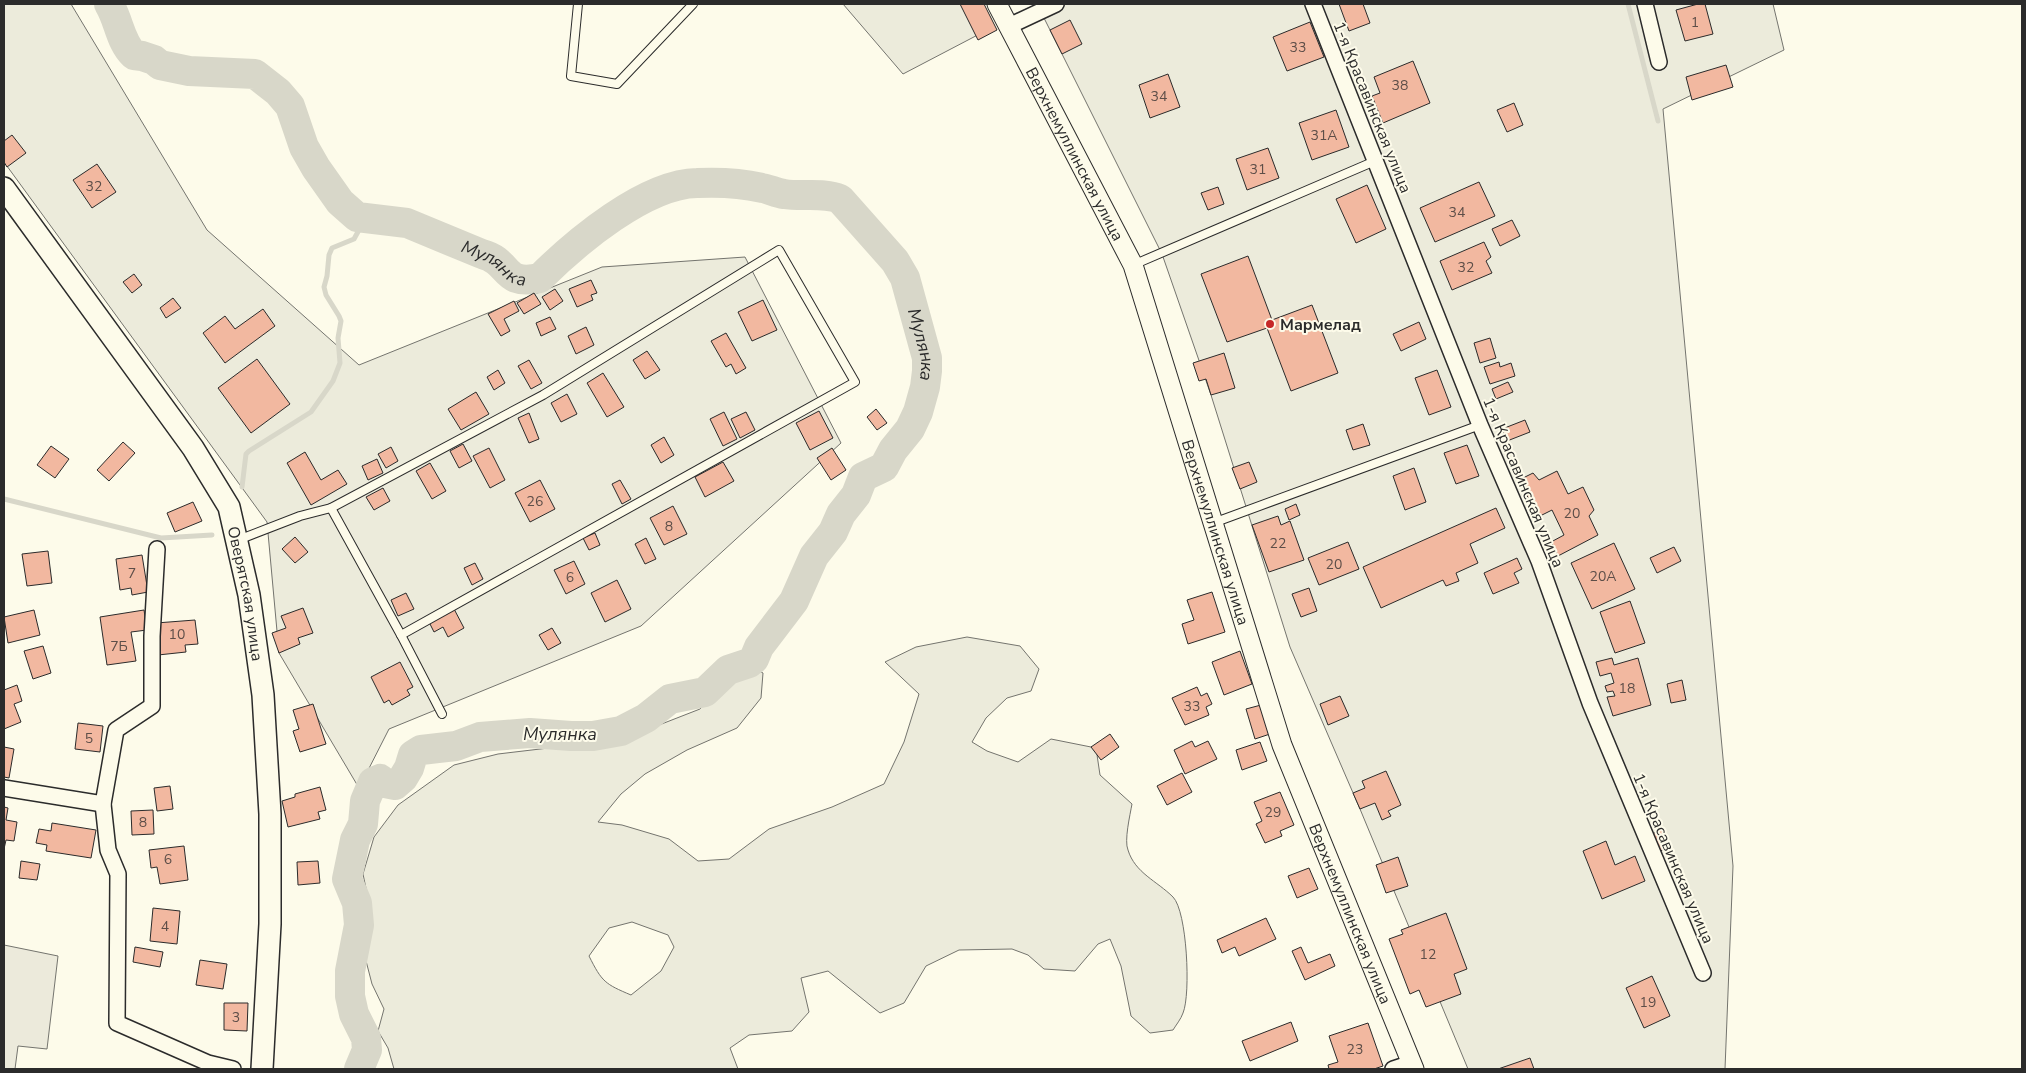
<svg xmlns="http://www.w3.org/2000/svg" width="2026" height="1073" viewBox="0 0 2026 1073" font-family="'Nunito Sans',sans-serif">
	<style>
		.green { fill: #ecebdb; stroke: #74746e; fill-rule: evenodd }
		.parking { fill: #eceadb; stroke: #74746e }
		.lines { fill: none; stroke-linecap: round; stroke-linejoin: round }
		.stream { stroke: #d8d7c9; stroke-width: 5 }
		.river { stroke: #d8d7c9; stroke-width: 30 }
		.building { fill: #f2b8a0; stroke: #2b2b2b }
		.service-casing { stroke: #2b2b2b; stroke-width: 10 }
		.minor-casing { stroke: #2b2b2b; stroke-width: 18 }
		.tertiary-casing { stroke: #2b2b2b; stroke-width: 21 }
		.secondary-casing { stroke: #2b2b2b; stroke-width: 24 }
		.service { stroke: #fdfbea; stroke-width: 8 }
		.minor { stroke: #fdfbea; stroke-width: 15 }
		.tertiary { stroke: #fdfbea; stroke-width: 19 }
		.secondary { stroke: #fdfbea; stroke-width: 21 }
		.poi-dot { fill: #c62828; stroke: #fdfbea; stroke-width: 2 }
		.labels { text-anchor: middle; stroke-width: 4; stroke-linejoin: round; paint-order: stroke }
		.number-label { font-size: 14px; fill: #5d4e48 }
		.street-label { font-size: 16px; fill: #2b2b2b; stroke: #fdfbea }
		.poi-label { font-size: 16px; font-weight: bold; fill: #2b2b2b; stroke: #fdfbea; text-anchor: start }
		.water-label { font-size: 18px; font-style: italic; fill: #2b2b2b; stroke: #fdfbea }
	</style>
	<rect width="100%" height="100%" fill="#fdfbea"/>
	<g class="green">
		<path d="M4,4H71L207,230L359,365L602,267L745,257L841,443L641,626L389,729L359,788L279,653L267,522L4,162Z"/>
		<path d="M843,4H980L991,28L903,74Z"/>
		<path d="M1037,4H1773L1784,50L1663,109L1733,866L1725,1069H1468L1360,809L1290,647L1211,395L1162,254Z"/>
		<path d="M967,637L1020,646L1039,669L1031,691L1007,698L986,718L972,742L987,751L1018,762L1051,739L1096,748L1100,775L1132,804C1130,815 1124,841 1128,850C1135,873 1157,881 1173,897C1187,911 1191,994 1183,1013C1181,1019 1176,1025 1173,1030L1150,1033L1131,1016L1121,966L1110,939L1098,944L1075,971L1044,969L1028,955L1012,949L959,950L926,966L904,1003L880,1013L828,971L801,978L809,1012L792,1031L749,1035L730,1048L738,1069H394L388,1048L378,1031L384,1009L372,984L365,957L371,912L363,874L374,837L398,805L454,765L498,754L574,745H602L623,740L643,729L659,725L700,709L733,674L743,669L754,668L763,673L761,698L737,728L687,750L645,774L621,794L598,822L622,825L669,839L698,861L729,859L769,829L832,807L884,784L904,742L919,694L885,662L916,647ZM632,922L668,935L674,947L661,971L631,995C605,984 602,982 589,956L609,928Z"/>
	</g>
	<path class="parking" d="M4,945L58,956L47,1049L18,1046L15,1069H4Z"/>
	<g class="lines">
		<g class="stream">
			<path d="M1628,4L1658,121"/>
			<path d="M242,487L246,454L249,451L311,412L333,381L340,363L338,338L341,321L339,316L326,295L324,287L327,276L329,255L332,248L354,239L365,219"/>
			<path d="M4,499L161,538L212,535"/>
		</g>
		<path class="river" id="s1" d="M109,4C119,20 120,42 134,55L142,56L154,60L160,65L189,71L255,74L278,92L290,106L304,147L316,168L340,202L357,217L407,223L482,254C512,262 501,286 540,278C576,242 645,184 697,183C718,182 741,183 762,188C769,189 776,193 784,194C803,197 823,192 840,199L895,261L905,278L927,358V371L925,387L918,412L910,429L893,450L884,467L863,477L856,495L841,514L833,532L814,556L794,601L759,647L754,659L749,663L728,670L705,692L670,699L646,718L621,731L593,736H571L530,733L480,737L456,746L421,750L413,755L409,768L403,778L395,785L385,783L380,779L373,782L365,801L363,824L355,840L347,879L357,903L359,925L350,971V996L354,1014L366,1038L367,1050L359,1069"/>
	</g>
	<g class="building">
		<path d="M960,4H984L997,30L978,40Z"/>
		<path d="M1339,4H1363L1370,23L1349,31Z"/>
		<path d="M1698,4H1705L1713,34L1685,41L1676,10Z"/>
		<path d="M1070,20L1082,44L1062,54L1050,30Z"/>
		<path d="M1310,22L1324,57L1287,71L1273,37Z"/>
		<path d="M1413,61L1430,103L1383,123L1372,96L1380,93L1374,77Z"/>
		<path d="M1726,65L1733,87L1692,100L1686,77Z"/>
		<path d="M1168,74L1180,107L1150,118L1139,85Z"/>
		<path d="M1514,103L1523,125L1507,132L1497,110Z"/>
		<path d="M1336,110L1349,147L1312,160L1299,123Z"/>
		<path d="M12,135L26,153L7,167L4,162V141Z"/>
		<path d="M1268,148L1279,178L1247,190L1236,159Z"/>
		<path d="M97,164L116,192L92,208L73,180Z"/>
		<path d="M1479,182L1495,216L1435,242L1420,208Z"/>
		<path d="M1367,185L1386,229L1356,243L1336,199Z"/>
		<path d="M1218,187L1224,204L1208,210L1201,193Z"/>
		<path d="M1512,220L1520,236L1500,246L1492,229Z"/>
		<path d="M1484,242L1491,257L1486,261L1492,273L1452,290L1440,261Z"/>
		<path d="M1248,256L1272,320L1312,305L1338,373L1291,391L1267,328L1227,342L1201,274Z"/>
		<path d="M134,274L142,285L132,293L123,282Z"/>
		<path d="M591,280L597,293L591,295L593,300L577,307L569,289Z"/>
		<path d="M555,289L563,301L550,310L542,297Z"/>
		<path d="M534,293L541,304L524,314L517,303Z"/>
		<path d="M173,298L181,308L166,318L160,308Z"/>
		<path d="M763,300L777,330L752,341L738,312Z"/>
		<path d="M514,301L519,311L504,319L510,331L501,336L488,314Z"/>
		<path d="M263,309L275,326L225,363L203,333L225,316L235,329Z"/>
		<path d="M550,317L556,329L541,336L536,323Z"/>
		<path d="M1419,322L1426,339L1401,351L1393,334Z"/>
		<path d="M586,327L594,345L576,354L568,336Z"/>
		<path d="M726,333L746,368L736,374L731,364L726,367L711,341Z"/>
		<path d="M1490,338L1496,358L1480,363L1474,343Z"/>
		<path d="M647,351L660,370L645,379L633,360Z"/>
		<path d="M1224,353L1235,388L1211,395L1206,379L1199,381L1193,363Z"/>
		<path d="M257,359L290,404L251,433L218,388Z"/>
		<path d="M529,360L542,383L531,389L518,366Z"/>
		<path d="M1499,362L1500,367L1511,363L1515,376L1490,384L1484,367Z"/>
		<path d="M498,370L505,383L494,390L487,377Z"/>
		<path d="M1437,370L1451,407L1429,415L1415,378Z"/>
		<path d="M603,373L624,407L607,417L587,383Z"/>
		<path d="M1508,382L1513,392L1496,399L1492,389Z"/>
		<path d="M476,392L489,414L461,430L448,409Z"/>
		<path d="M567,394L577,414L561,422L551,403Z"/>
		<path d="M876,409L887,423L877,430L867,417Z"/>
		<path d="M819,411L833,438L810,450L796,423Z"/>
		<path d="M724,412L737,439L723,446L710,419Z"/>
		<path d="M746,412L755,430L740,438L731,419Z"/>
		<path d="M529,413L539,439L529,443L518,418Z"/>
		<path d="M1525,420L1530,432L1507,441L1502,429Z"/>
		<path d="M1363,424L1370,445L1353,450L1346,430Z"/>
		<path d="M664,437L674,455L661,463L651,445Z"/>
		<path d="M123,442L135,453L109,481L97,470Z"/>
		<path d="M463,444L472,461L459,468L450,451Z"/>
		<path d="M1467,445L1479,476L1456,484L1444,453Z"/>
		<path d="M51,446L69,459L55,478L37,465Z"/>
		<path d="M391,447L398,461L386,468L378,454Z"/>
		<path d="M489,448L505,480L490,488L473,456Z"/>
		<path d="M832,448L846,470L831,480L817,458Z"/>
		<path d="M305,452L321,480L338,470L347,484L311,505L287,463Z"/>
		<path d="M377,459L383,473L368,480L362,466Z"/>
		<path d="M723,462L734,481L705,497L695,477Z"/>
		<path d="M1249,462L1257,482L1240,489L1232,468Z"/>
		<path d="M430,463L446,491L432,499L416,471Z"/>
		<path d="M1414,468L1426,502L1405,510L1393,476Z"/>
		<path d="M1557,471L1568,494L1583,487L1594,510L1589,516L1598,535L1558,556L1551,542L1564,535L1552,510L1538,517L1519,480L1533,473L1539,480Z"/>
		<path d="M540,480L555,509L530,522L515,493Z"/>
		<path d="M620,480L631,499L622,504L612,484Z"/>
		<path d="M383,488L390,501L374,510L366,497Z"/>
		<path d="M193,502L202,521L175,532L167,513Z"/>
		<path d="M1296,504L1300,515L1289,520L1285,509Z"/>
		<path d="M673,506L687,534L664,545L650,518Z"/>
		<path d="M1496,508L1505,528L1470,544L1478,563L1456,573L1459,581L1446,586L1443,580L1381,608L1363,567Z"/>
		<path d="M1278,516L1281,525L1290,521L1304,560L1269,572L1252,525Z"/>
		<path d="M595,533L600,545L589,550L583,538Z"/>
		<path d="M295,537L308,552L295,563L282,549Z"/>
		<path d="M646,538L656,559L645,564L635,544Z"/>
		<path d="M1348,542L1359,569L1319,585L1308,558Z"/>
		<path d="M1614,543L1635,589L1592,609L1571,563Z"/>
		<path d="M1674,547L1681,561L1657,573L1650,558Z"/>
		<path d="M48,551L52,583L27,586L22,554Z"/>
		<path d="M142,555L148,592L132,595L131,588L120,590L116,559Z"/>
		<path d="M1517,558L1522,569L1514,573L1519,583L1493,594L1484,573Z"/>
		<path d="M574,561L585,584L566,594L554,570Z"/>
		<path d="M475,563L483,579L472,585L464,568Z"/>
		<path d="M617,580L631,609L605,622L591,593Z"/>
		<path d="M1309,588L1317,611L1301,617L1292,594Z"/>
		<path d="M1212,592L1225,632L1188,644L1182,624L1194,620L1187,600Z"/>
		<path d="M406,593L414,609L398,616L391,600Z"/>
		<path d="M1630,601L1645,643L1615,653L1600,612Z"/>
		<path d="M453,607L464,628L448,637L443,627L434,632L428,620Z"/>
		<path d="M303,608L313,633L298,638L300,644L279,653L272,633L286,628L281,616Z"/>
		<path d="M34,610L40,635L8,643L4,617Z"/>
		<path d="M144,610L147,630L131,632L136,661L107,665L100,617Z"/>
		<path d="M195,620L198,644L185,645L186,652L158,655L156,623Z"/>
		<path d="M552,628L561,643L548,650L539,635Z"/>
		<path d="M43,646L51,673L33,679L24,651Z"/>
		<path d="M1240,651L1252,684L1224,695L1212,662Z"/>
		<path d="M1612,658L1614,665L1638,658L1651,705L1613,716L1607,697L1615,696L1613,691L1607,692L1605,686L1614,683L1611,673L1600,676L1596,662Z"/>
		<path d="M400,662L413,687L407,690L410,695L392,705L389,700L384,703L371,677Z"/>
		<path d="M1682,680L1686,700L1671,703L1667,684Z"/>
		<path d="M17,685L22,701L14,704L21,722L4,729V690Z"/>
		<path d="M1197,687L1201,696L1207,693L1212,704L1206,707L1209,715L1185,725L1172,698Z"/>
		<path d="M1340,696L1349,716L1328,725L1320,704Z"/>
		<path d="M313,704L326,744L300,752L293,731L299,729L293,710Z"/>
		<path d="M1261,705L1270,734L1255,739L1246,709Z"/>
		<path d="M78,723L103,726L100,752L75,749Z"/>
		<path d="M1110,734L1119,747L1101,760L1091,747Z"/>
		<path d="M1192,741L1195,747L1208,741L1217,759L1185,774L1174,750Z"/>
		<path d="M1260,742L1267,761L1242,770L1236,750Z"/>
		<path d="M4,747L14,749L9,778L4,777Z"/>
		<path d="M1386,771L1401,805L1388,811L1391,816L1382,820L1375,803L1360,809L1353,793L1365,788L1362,781Z"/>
		<path d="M1182,773L1192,792L1167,805L1157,786Z"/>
		<path d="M170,786L173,809L157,811L154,788Z"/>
		<path d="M320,787L326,810L318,812L320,819L288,827L282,801L295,797V794Z"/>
		<path d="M1280,792L1294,825L1280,831L1282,836L1265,843L1256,824L1262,821L1254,802Z"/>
		<path d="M4,807L8,808L6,820L17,822L14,841L6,840L4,849Z"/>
		<path d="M153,810L154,834L132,835L131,811Z"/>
		<path d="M52,823L96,830L91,858L46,851L47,845L36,843L39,829L51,831Z"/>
		<path d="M1663,829L1670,847L1660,851L1652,834Z"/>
		<path d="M1606,841L1615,865L1635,856L1645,881L1602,899L1583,851Z"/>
		<path d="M184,846L188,880L160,884L157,867L151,868L149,850Z"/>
		<path d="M1398,857L1408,886L1386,893L1376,865Z"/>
		<path d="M21,861L40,864L37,880L19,878Z"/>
		<path d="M318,861L320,883L298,885L297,862Z"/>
		<path d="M1309,868L1318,889L1297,898L1288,876Z"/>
		<path d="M153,908L180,911L177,944L150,941Z"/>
		<path d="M1446,913L1467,969L1454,974L1461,994L1426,1007L1419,990L1410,994L1389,939L1403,934L1401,930Z"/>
		<path d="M1266,918L1276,939L1239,956L1235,947L1222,953L1217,940Z"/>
		<path d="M135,947L163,952L160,967L133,962Z"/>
		<path d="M1301,947L1308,963L1330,954L1335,966L1305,980L1292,951Z"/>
		<path d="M200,960L227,964L223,989L196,985Z"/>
		<path d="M1652,976L1670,1016L1644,1028L1626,988Z"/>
		<path d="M224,1003H248L247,1031L224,1030Z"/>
		<path d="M1291,1022L1298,1041L1250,1061L1242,1041Z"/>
		<path d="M1368,1023L1383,1066L1374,1069H1329L1328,1065L1338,1062L1329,1036Z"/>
		<path d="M1530,1058L1534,1069H1498Z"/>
	</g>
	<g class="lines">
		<g class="service-casing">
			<g id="service">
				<path d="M578,4L571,76L617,84L693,4"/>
				<path d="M1133,265L1375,161"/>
				<path d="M331,508L401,635L442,714"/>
				<path d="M1213,523L1480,425"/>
				<path d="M238,540L300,516L331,508L543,395L779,250L855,382L401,635"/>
			</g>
		</g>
		<g class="minor-casing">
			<g id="minor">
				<path d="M1313,4L1480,425L1539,561L1590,703L1703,973"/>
				<path d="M1645,4L1659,62"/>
				<path d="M1009,26L1056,4"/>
				<path d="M157,549L152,636V706L116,730L103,804L108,850L118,874L117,1023L208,1063L233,1069"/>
				<path d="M4,788L103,804"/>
				<path d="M1393,1069L1402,1066L1413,1067"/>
			</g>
		</g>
		<g class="tertiary-casing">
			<g id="tertiary">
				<path id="s2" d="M997,4L1133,265L1282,745L1414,1069"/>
			</g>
		</g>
		<g class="secondary-casing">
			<g id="secondary">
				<path id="s3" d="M4,188L193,448L229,507L249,595L263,695L270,814V924L262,1069"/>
			</g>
		</g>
		<use href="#service" class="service"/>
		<use href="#minor" class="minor"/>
		<use href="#tertiary" class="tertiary"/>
		<use href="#secondary" class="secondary"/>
	</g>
	<circle class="poi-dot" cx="1270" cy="324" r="5"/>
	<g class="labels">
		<g class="number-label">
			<text x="1695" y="27">1</text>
			<text x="1298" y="52">33</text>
			<text x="1400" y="90">38</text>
			<text x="1159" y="101">34</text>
			<text x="1324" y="140">31А</text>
			<text x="1258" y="174">31</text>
			<text x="94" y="191">32</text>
			<text x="1457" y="217">34</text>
			<text x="1466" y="272">32</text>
			<text x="535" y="506">26</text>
			<text x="1572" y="518">20</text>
			<text x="669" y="531">8</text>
			<text x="1278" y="548">22</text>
			<text x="1334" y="569">20</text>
			<text x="132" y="578">7</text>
			<text x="1603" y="581">20А</text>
			<text x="570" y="582">6</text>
			<text x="177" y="639">10</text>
			<text x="119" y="651">7Б</text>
			<text x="1627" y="693">18</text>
			<text x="1192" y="711">33</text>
			<text x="89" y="743">5</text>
			<text x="1273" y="817">29</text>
			<text x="143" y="827">8</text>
			<text x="168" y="864">6</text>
			<text x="165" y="931">4</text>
			<text x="1428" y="959">12</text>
			<text x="1648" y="1007">19</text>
			<text x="236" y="1022">3</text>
			<text x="1355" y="1054">23</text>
		</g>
		<g class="street-label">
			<text transform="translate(1373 107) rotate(68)" y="6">1-я Красавинская улица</text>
			<text dy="6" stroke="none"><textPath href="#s2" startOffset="169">Верхнемуллинская улица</textPath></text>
			<text transform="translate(1524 482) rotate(67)" y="6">1-я Красавинская улица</text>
			<text dy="6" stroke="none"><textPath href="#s2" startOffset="574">Верхнемуллинская улица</textPath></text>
			<text dy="6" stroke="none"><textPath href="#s3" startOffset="479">Оверятская улица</textPath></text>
			<text transform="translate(1674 858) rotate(67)" y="6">1-я Красавинская улица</text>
			<text dy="6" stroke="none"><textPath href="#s2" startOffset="979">Верхнемуллинская улица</textPath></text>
		</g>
		<g class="poi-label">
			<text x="1280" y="330">Мармелад</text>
		</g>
		<g class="water-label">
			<text dy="6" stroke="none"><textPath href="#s1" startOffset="508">Мулянка</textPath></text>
			<text dy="6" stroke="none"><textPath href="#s1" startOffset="1062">Мулянка</textPath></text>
			<text x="560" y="740">Мулянка</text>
		</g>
	</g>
	<rect width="2026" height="1073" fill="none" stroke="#2b2b2b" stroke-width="10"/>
</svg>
